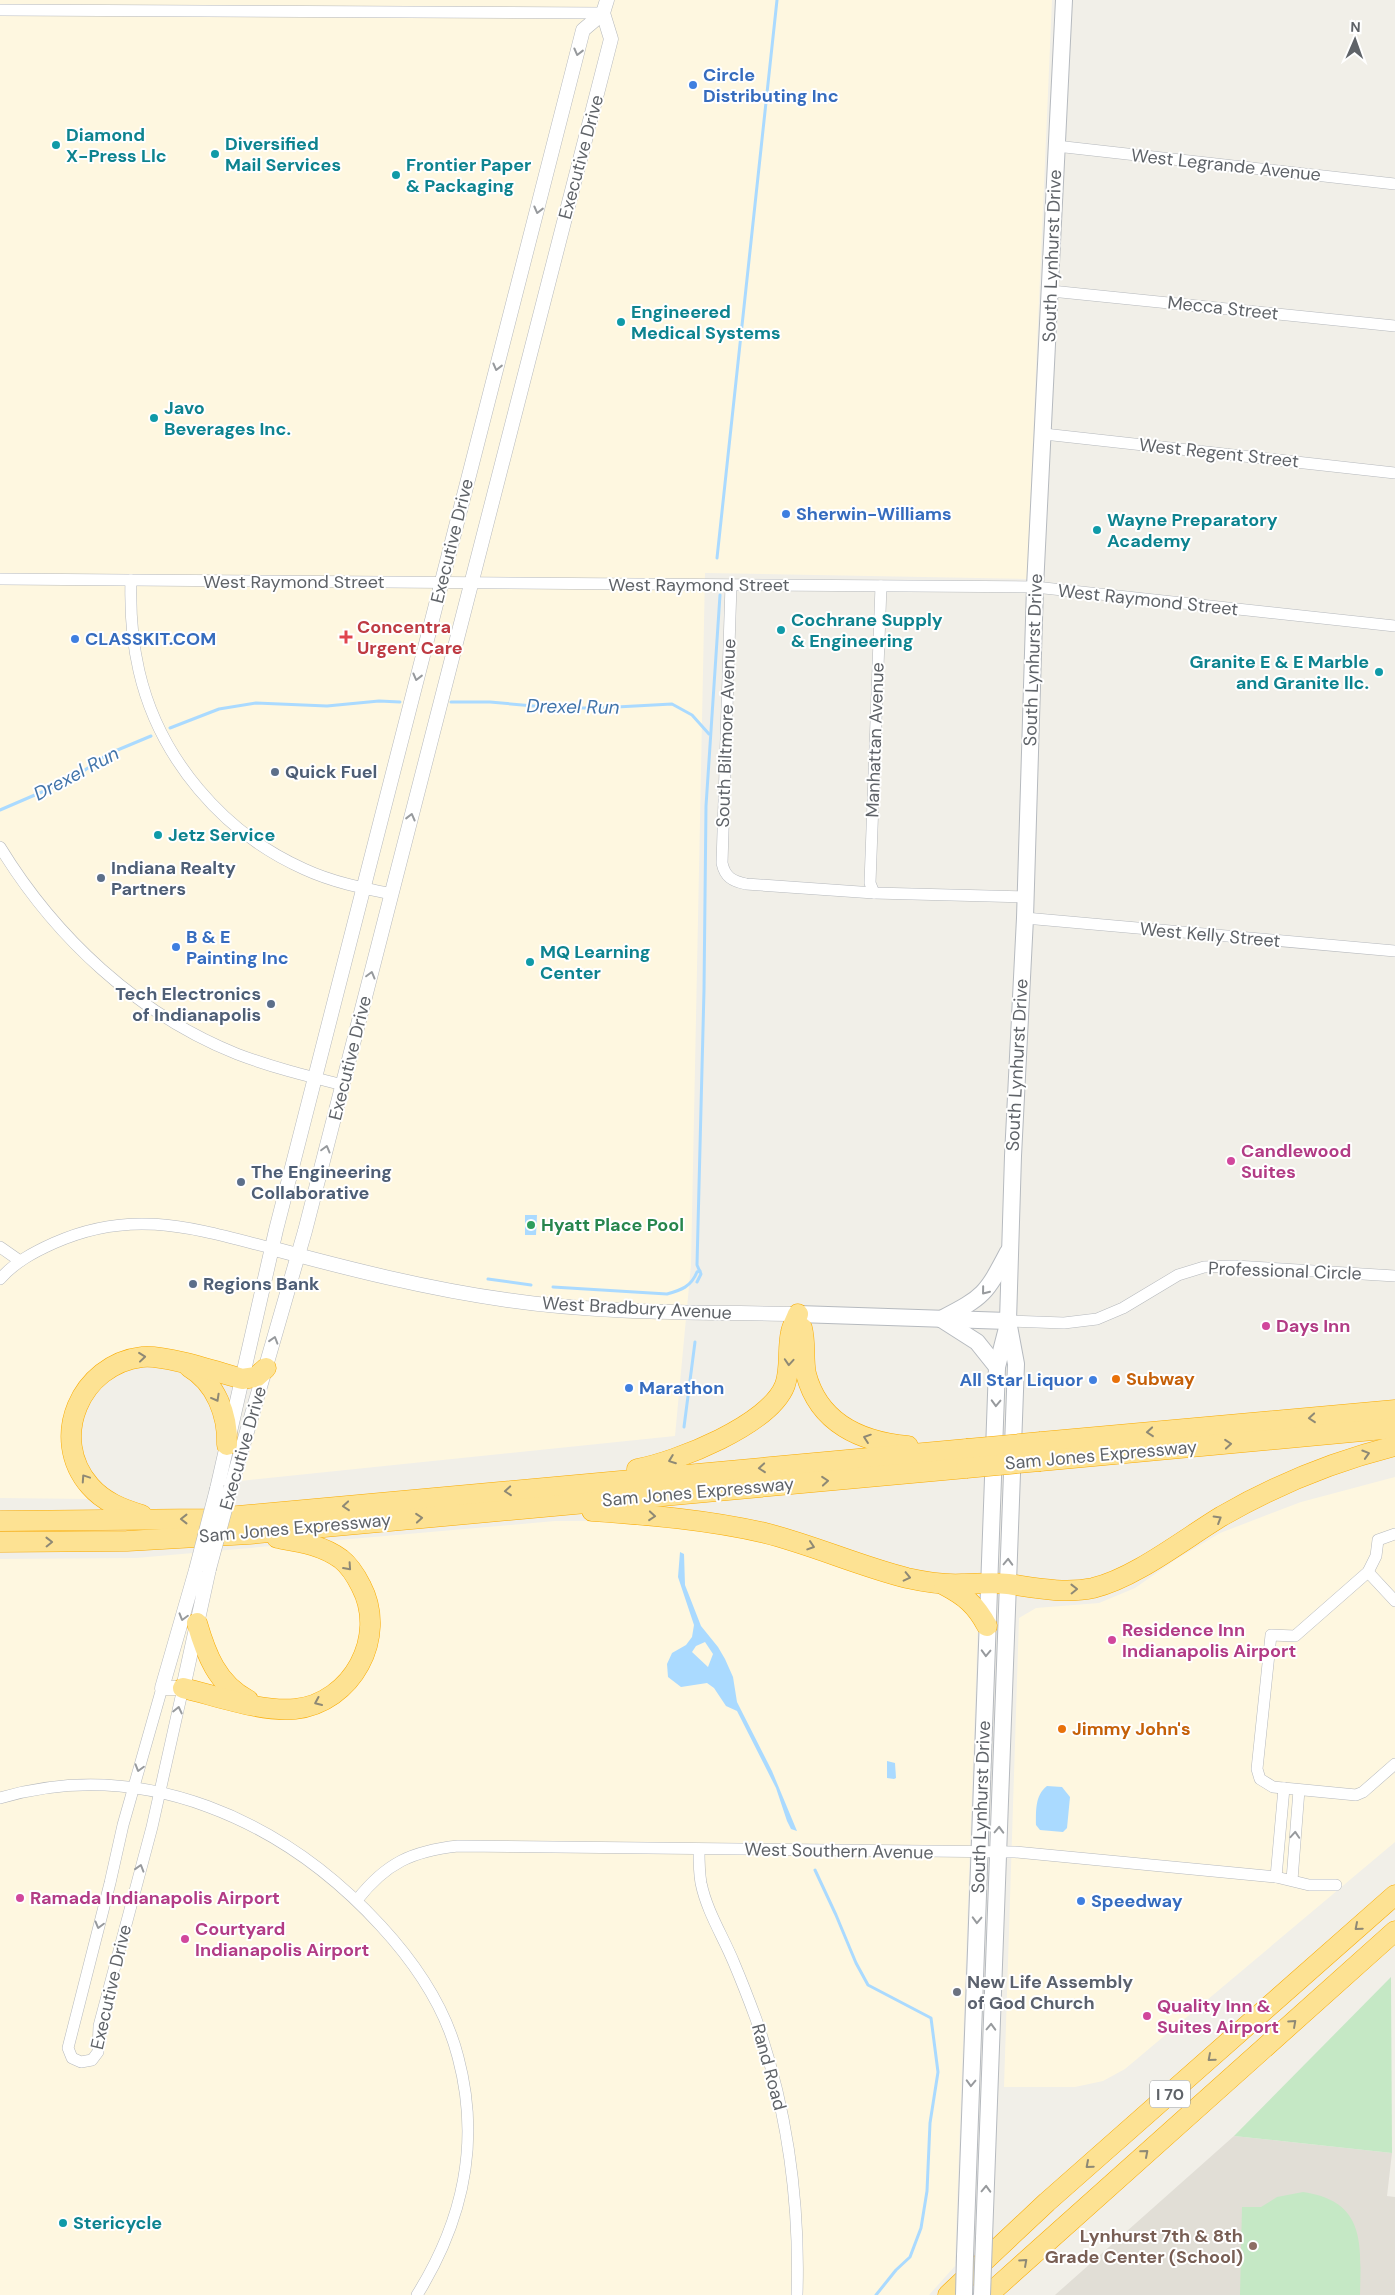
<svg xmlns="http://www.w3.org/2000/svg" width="1395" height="2295" viewBox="0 0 1395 2295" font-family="'DM Sans',sans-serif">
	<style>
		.commercial { fill: #fef7e0 }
		.education { fill: #e1ded6 }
		.green { fill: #c5e8c5 }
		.water { fill: #aadaff; fill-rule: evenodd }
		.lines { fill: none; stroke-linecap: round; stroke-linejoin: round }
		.stream { stroke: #aadaff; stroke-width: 3 }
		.minor-casing { stroke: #b5b8bc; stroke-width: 12 }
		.tertiary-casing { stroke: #b5b8bc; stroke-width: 15 }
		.secondary-casing { stroke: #b6babf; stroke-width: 18 }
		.motorway-casing { stroke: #f9ab00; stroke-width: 21 }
		.minor { stroke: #fff; stroke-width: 11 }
		.tertiary { stroke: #fff; stroke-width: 14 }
		.secondary { stroke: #fff; stroke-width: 16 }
		.motorway { stroke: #fde293; stroke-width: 20 }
		.tertiary-bridge-casing { stroke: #b5b8bc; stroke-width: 15; stroke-linecap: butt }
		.secondary-bridge-casing { stroke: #b6babf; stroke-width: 18; stroke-linecap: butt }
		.motorway-bridge-casing { stroke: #f9ab00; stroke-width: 21; stroke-linecap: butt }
		.tertiary-bridge { stroke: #fff; stroke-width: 14 }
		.secondary-bridge { stroke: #fff; stroke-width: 16 }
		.motorway-bridge { stroke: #fde293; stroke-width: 20 }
		.oneway { stroke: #979a9d }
		.oneway2 { stroke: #8e8975 }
		.shop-dot { fill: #3f7fe0; stroke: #fff; stroke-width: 2 }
		.culture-dot { fill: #0f9aa8; stroke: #fff; stroke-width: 2 }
		.health-dot { fill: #e0444e; stroke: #fff; stroke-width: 2 }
		.service-dot { fill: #5c6f8a; stroke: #fff; stroke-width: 2 }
		.hotel-dot { fill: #d1479c; stroke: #fff; stroke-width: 2 }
		.leisure-dot { fill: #2e9e5b; stroke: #fff; stroke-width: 2 }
		.food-dot { fill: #e8710a; stroke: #fff; stroke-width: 2 }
		.worship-dot { fill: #6b7280; stroke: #fff; stroke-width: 2 }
		.education-dot { fill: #8d6e63; stroke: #fff; stroke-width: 2 }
		.labels { text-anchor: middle; stroke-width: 4; stroke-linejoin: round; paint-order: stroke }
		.shield { fill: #fff; stroke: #8f9295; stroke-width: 1 }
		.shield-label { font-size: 16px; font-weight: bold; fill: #5f6368 }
		.shop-label { font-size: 18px; font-weight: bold; fill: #366cbe; stroke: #fff; text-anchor: start }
		.culture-label { font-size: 18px; font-weight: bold; fill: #0d838f; stroke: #fff; text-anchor: start }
		.street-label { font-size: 18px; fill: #5f6368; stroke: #fff }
		.health-label { font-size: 18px; font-weight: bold; fill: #be3a42; stroke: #fff; text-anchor: start }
		.service-label { font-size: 18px; font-weight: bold; fill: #4e5e75; stroke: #fff; text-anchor: start }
		.hotel-label { font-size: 18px; font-weight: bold; fill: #b23c85; stroke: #fff; text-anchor: start }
		.leisure-label { font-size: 18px; font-weight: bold; fill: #27864d; stroke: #fff; text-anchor: start }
		.food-label { font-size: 18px; font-weight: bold; fill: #c56008; stroke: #fff; text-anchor: start }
		.worship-label { font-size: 18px; font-weight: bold; fill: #5b616d; stroke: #fff; text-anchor: start }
		.education-label { font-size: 18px; font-weight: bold; fill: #785e54; stroke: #fff; text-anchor: end }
		.water-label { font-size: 19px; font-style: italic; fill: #4174aa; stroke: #fff }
	</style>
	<rect width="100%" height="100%" fill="#f1efe8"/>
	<g class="commercial">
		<path d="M0,0H1052L1027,579L705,573L691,1265L675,1436L240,1481L271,1378L162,1352L76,1392L64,1417V1441L91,1499L0,1498Z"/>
		<path d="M1395,1477V1842L1125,2069L1103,2081L1075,2087H1004L1019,1618L1036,1608L1099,1603L1135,1588L1175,1560L1220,1533L1301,1502Z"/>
		<path d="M555,1521H650L751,1538L830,1562L904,1588L953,1597L978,1625L955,2266L929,2295H0V1559L136,1558Z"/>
	</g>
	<path class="education" d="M1234,2136L1392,2153L1387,2196L1395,2197V2295H1055Z"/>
	<g class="green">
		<path d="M1391,1977L1392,2153L1234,2136Z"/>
		<path d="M1303,2192C1366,2201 1361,2244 1360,2295H1240L1242,2207H1261L1277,2197Z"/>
	</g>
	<g class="water">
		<path d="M525,1215H537L536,1235H525Z"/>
		<path d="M680,1552L684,1554L685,1585L701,1626L718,1647L725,1659L733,1677L737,1702L772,1771L797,1831L791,1829L787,1821L776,1788L737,1711L726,1706L714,1688L707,1683L681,1687L668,1677L667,1664L672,1653L686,1645L692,1637L694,1625L678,1577ZM705,1642L713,1654L708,1667L692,1652L696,1646Z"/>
		<path d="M887,1761L895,1763L896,1778L894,1779L887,1778Z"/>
		<path d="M1047,1786L1062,1787L1070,1797L1067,1828L1063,1832L1040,1830L1036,1825C1036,1811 1035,1795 1047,1786Z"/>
	</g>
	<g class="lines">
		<g class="stream">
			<path d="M717,558L777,0"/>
			<path d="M451,702H490L556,708H598L672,704L692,715L709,734"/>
			<path d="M170,728L219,709L256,703L327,706L379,701L400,702"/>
			<path d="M0,810L72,779L108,754L151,736"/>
			<path d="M488,1279L531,1285"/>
			<path d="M697,1282L701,1274L697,1265L704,990L706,806L720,595"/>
			<path d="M553,1287L667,1294C681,1290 691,1287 697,1272L700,1271"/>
			<path d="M684,1427L695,1342"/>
			<path d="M815,1870L836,1915L856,1963L868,1985L931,2018L938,2072L930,2123L927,2191L921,2228L910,2257L896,2270L876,2295"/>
		</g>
		<g class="minor-casing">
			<g id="minor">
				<path d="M0,10L603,13"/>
				<path d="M1056,146L1395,184"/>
				<path d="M1051,291L1395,326"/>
				<path d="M1044,434L1395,473"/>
				<path d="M0,579L1035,587L1395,626"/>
				<path d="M131,580C130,611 132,641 139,671C159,758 223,833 304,869C332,882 362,888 392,894"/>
				<path d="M731,585L722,863C725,877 732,881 746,884L874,893L1025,897"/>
				<path d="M0,847C55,937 137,1014 237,1054C271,1067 307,1076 343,1085"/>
				<path d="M874,893L870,883L881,586"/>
				<path d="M1025,918L1395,951"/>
				<path d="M0,1247L20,1261"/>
				<path d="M0,1279C15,1262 34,1252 54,1243C132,1208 193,1228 271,1248"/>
				<path d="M1008,1321L1064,1323L1097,1319L1123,1308L1178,1275L1204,1267L1235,1266L1395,1276"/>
				<path d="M1395,1534L1378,1540L1376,1556L1368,1572L1295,1636L1271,1635L1257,1769L1260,1779L1273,1787L1356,1795L1363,1792L1395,1764"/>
				<path d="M1368,1572L1395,1601"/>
				<path d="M162,1688L123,1825L110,1883L68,2048L72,2058L81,2062L92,2060L98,2052L99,2026L152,1827L183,1688"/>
				<path d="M0,1798C143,1756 284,1820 381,1926C416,1964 445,2006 458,2057C481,2143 463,2221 417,2295"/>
				<path d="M699,1849C699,1860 699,1872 701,1883C707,1912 723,1936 734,1963C742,1982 749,2000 756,2019C787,2108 800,2202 797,2295"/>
				<path d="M1276,1877L1284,1788"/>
				<path d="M1292,1880L1299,1790"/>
				<path d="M357,1900C386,1863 412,1851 458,1846L1015,1852L1276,1877L1309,1885H1336"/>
			</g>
		</g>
		<g class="tertiary-casing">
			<g id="tertiary">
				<path d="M271,1248C349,1269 428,1289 507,1300C603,1314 701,1312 798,1314"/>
				<path d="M231,1487L305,1231L611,39L603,13L607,0"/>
				<path d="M217,1489L276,1230L583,30L603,13"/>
				<path d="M196,1570L162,1688H183L209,1569"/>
			</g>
		</g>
		<g class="secondary-casing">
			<g id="secondary">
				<path d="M798,1314L1008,1321"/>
				<path d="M997,1367L977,1342L941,1319C984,1297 986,1294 1008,1252"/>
				<path d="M984,2238L1016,1364L1008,1321L1013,1156L1025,918L1035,587L1064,0"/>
				<path d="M965,2256L997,1367L1007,1328"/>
			</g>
		</g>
		<g class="motorway-casing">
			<g id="motorway">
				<path d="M802,1328C806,1343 803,1359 806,1374C819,1424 862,1442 908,1446"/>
				<path d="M189,1367C216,1383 228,1415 227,1445"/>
				<path d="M1041,1442L1395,1410"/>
				<path d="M1040,1461L1395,1428"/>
				<path d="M637,1469C676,1462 770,1425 785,1385C791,1368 787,1349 791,1332C792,1326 796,1320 798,1314"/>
				<path d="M592,1511C650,1515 709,1520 765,1533C813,1545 859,1566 907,1578C925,1582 943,1585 962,1584C977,1584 993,1582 1008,1584C1036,1588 1065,1594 1093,1588C1135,1578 1184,1539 1222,1516C1276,1485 1335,1461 1395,1446"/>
				<path d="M142,1515C122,1509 104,1502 90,1486C48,1438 81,1364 142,1357C163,1354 218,1372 242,1379L256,1377L266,1368"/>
				<path d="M0,1521L206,1519L967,1449"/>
				<path d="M0,1542L127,1541L249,1534L966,1468"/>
				<path d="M944,1585C965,1596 976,1605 987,1626"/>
				<path d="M197,1623C206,1654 217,1684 248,1700"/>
				<path d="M183,1688C217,1696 260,1712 295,1709C352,1703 388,1637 361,1586C356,1576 350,1566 341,1559C322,1545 300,1542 277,1538"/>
				<path d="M948,2295L1047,2202L1395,1895"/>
				<path d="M988,2295L1395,1931"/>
			</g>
		</g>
		<use href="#minor" class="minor"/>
		<use href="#tertiary" class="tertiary"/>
		<use href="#secondary" class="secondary"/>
		<use href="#motorway" class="motorway"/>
		<g class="tertiary-bridge-casing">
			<g id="tertiary-bridge">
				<path d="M209,1569L231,1487"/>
				<path d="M196,1570L217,1489"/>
			</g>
		</g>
		<g class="secondary-bridge-casing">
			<g id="secondary-bridge">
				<path d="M964,2295L965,2256"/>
				<path d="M982,2295L984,2238"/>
			</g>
		</g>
		<g class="motorway-bridge-casing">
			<g id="motorway-bridge">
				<path d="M967,1449L1041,1442"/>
				<path d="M966,1468L1040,1461"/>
			</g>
		</g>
		<use href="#tertiary-bridge" class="tertiary-bridge"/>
		<use href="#secondary-bridge" class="secondary-bridge"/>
		<use href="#motorway-bridge" class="motorway-bridge"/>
	</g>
	<defs><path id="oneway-chevron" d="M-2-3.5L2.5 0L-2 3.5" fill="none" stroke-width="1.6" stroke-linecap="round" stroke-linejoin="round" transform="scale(1.25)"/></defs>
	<g class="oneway">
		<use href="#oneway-chevron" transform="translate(578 52) rotate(104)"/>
		<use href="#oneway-chevron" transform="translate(538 210) rotate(104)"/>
		<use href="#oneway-chevron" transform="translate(497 367) rotate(104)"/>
		<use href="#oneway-chevron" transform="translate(417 677) rotate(104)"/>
		<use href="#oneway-chevron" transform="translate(411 817) rotate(-76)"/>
		<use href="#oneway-chevron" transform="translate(371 975) rotate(-75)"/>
		<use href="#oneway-chevron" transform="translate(326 1149) rotate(-75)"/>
		<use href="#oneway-chevron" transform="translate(985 1291) rotate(129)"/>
		<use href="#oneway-chevron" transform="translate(274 1340) rotate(-73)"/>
		<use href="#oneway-chevron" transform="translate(996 1403) rotate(92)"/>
		<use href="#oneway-chevron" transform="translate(1008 1562) rotate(-88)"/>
		<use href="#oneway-chevron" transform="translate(183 1617) rotate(106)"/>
		<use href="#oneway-chevron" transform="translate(986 1653) rotate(92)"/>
		<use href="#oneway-chevron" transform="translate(178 1710) rotate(-77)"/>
		<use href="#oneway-chevron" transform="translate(139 1768) rotate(106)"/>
		<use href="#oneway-chevron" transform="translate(999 1830) rotate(-88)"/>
		<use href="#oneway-chevron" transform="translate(1295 1835) rotate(-86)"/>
		<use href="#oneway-chevron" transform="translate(140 1868) rotate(-73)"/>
		<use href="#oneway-chevron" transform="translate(977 1920) rotate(92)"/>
		<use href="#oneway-chevron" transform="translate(99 1925) rotate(105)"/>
		<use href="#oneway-chevron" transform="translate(991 2027) rotate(-88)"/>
		<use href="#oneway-chevron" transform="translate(971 2083) rotate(92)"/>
		<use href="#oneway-chevron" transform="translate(986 2189) rotate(-88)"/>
	</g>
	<g class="oneway2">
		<use href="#oneway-chevron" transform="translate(142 1357) rotate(-6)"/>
		<use href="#oneway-chevron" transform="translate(789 1362) rotate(94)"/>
		<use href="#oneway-chevron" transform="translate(216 1398) rotate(61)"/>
		<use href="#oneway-chevron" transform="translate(1312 1418) rotate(175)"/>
		<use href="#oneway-chevron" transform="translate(1150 1432) rotate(175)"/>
		<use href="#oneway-chevron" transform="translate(867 1438) rotate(-161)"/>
		<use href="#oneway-chevron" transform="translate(1228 1444) rotate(-5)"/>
		<use href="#oneway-chevron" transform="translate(1366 1454) rotate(-17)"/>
		<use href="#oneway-chevron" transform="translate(672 1460) rotate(159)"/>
		<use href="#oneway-chevron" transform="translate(762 1468) rotate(175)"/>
		<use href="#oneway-chevron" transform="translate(85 1478) rotate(-124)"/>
		<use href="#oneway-chevron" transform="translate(825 1481) rotate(-5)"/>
		<use href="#oneway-chevron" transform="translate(508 1491) rotate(175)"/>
		<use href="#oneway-chevron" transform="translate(346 1506) rotate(175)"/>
		<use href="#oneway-chevron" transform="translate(652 1516) rotate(5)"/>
		<use href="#oneway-chevron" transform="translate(419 1518) rotate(-5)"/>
		<use href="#oneway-chevron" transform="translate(184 1519) rotate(180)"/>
		<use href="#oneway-chevron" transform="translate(1218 1519) rotate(-31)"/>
		<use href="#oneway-chevron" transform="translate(49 1542) rotate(-1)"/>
		<use href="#oneway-chevron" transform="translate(811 1546) rotate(18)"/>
		<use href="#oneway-chevron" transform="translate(348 1567) rotate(48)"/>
		<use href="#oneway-chevron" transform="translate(907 1577) rotate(13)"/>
		<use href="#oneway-chevron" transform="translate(1074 1589) rotate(-1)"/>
		<use href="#oneway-chevron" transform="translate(318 1702) rotate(156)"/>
		<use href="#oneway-chevron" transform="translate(1358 1927) rotate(139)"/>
		<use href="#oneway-chevron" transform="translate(1293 2023) rotate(-42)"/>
		<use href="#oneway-chevron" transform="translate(1211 2058) rotate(139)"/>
		<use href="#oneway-chevron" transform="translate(1145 2153) rotate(-41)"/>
		<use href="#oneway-chevron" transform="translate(1089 2165) rotate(139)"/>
		<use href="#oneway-chevron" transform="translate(1024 2262) rotate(-42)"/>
	</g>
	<g class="shop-dot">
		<circle cx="693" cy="85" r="5"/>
		<circle cx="786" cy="514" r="5"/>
		<circle cx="75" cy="639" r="5"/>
		<circle cx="176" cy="947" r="5"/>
		<circle cx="1093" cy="1380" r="5"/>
		<circle cx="629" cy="1388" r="5"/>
		<circle cx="1081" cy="1901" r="5"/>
	</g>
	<g class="culture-dot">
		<circle cx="56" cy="145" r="5"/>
		<circle cx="215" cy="154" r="5"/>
		<circle cx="396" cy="175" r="5"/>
		<circle cx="621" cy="322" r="5"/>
		<circle cx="154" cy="418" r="5"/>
		<circle cx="1097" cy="530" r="5"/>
		<circle cx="781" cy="630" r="5"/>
		<circle cx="1379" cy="672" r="5"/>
		<circle cx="158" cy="835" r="5"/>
		<circle cx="530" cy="962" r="5"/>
		<circle cx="63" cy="2223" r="5"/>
	</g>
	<path class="health-dot" d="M343.5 629.5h5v5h5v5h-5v5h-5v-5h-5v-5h5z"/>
	<g class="service-dot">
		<circle cx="275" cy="772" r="5"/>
		<circle cx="101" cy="878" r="5"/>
		<circle cx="271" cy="1004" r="5"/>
		<circle cx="241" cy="1182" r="5"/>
		<circle cx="193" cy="1284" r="5"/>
	</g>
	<g class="hotel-dot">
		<circle cx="1231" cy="1161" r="5"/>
		<circle cx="1266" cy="1326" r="5"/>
		<circle cx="1112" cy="1640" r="5"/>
		<circle cx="20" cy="1898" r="5"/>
		<circle cx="185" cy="1939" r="5"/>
		<circle cx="1147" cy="2016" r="5"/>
	</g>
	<circle class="leisure-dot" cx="531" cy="1225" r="5"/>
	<g class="food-dot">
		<circle cx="1116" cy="1379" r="5"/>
		<circle cx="1062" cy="1729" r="5"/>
	</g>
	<circle class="worship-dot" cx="957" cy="1992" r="5"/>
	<circle class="education-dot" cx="1253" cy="2246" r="5"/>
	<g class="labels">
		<rect class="shield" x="1150" y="2080.5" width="40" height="27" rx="4"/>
		<g class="shield-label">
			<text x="1170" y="2100">I 70</text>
		</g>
		<g class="shop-label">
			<text x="703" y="81">Circle<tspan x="703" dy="21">Distributing Inc</tspan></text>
			<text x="796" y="520">Sherwin-Williams</text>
			<text x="85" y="645">CLASSKIT.COM</text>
			<text x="186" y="943">B &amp; E<tspan x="186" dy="21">Painting Inc</tspan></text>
			<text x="1083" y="1386" text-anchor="end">All Star Liquor</text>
			<text x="639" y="1394">Marathon</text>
			<text x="1091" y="1907">Speedway</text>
		</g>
		<g class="culture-label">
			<text x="66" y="141">Diamond<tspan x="66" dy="21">X-Press Llc</tspan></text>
			<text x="225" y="150">Diversified<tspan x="225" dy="21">Mail Services</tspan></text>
			<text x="406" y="171">Frontier Paper<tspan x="406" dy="21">&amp; Packaging</tspan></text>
			<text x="631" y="318">Engineered<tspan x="631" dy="21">Medical Systems</tspan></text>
			<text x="164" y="414">Javo<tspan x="164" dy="21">Beverages Inc.</tspan></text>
			<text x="1107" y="526">Wayne Preparatory<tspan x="1107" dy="21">Academy</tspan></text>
			<text x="791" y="626">Cochrane Supply<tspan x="791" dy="21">&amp; Engineering</tspan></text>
			<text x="1369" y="668" text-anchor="end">Granite E &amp; E Marble<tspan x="1369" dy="21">and Granite llc.</tspan></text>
			<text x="168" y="841">Jetz Service</text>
			<text x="540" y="958">MQ Learning<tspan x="540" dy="21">Center</tspan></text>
			<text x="73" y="2229">Stericycle</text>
		</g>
		<g class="street-label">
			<text transform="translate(581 157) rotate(-75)" y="6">Executive Drive</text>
			<text transform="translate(1226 165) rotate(6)" y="6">West Legrande Avenue</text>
			<text transform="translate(1052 256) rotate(-88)" y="6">South Lynhurst Drive</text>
			<text transform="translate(1223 308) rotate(6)" y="6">Mecca Street</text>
			<text transform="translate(1219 453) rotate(6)" y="6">West Regent Street</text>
			<text transform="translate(452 541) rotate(-76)" y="6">Executive Drive</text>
			<text x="294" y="588">West Raymond Street</text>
			<text x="699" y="591">West Raymond Street</text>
			<text transform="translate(1148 600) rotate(6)" y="6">West Raymond Street</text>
			<text transform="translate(1033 660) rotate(-88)" y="6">South Lynhurst Drive</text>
			<text transform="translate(726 733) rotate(-88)" y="6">South Biltmore Avenue</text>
			<text transform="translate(875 740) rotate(-88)" y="6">Manhattan Avenue</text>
			<text transform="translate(1210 935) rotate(5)" y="6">West Kelly Street</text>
			<text transform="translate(350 1058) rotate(-76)" y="6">Executive Drive</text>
			<text transform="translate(1017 1065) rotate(-87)" y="6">South Lynhurst Drive</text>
			<text transform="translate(1285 1271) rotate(2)" y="6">Professional Circle</text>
			<text transform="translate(637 1308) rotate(3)" y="6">West Bradbury Avenue</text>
			<text transform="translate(243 1448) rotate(-74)" y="6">Executive Drive</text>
			<text transform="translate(1101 1455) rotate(-5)" y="6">Sam Jones Expressway</text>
			<text transform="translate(698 1492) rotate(-5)" y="6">Sam Jones Expressway</text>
			<text transform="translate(295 1528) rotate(-5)" y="6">Sam Jones Expressway</text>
			<text transform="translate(981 1807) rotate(-88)" y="6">South Lynhurst Drive</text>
			<text transform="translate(839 1851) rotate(1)" y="6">West Southern Avenue</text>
			<text transform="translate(111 1987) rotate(-77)" y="6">Executive Drive</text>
			<text transform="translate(769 2067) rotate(75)" y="6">Rand Road</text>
		</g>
		<g class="health-label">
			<text x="357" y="633">Concentra<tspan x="357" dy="21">Urgent Care</tspan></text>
		</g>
		<g class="service-label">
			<text x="285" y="778">Quick Fuel</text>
			<text x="111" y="874">Indiana Realty<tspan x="111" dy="21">Partners</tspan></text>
			<text x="261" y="1000" text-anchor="end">Tech Electronics<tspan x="261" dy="21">of Indianapolis</tspan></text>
			<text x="251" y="1178">The Engineering<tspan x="251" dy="21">Collaborative</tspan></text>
			<text x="203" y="1290">Regions Bank</text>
		</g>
		<g class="hotel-label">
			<text x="1241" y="1157">Candlewood<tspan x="1241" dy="21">Suites</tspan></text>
			<text x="1276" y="1332">Days Inn</text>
			<text x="1122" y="1636">Residence Inn<tspan x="1122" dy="21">Indianapolis Airport</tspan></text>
			<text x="30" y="1904">Ramada Indianapolis Airport</text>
			<text x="195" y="1935">Courtyard<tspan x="195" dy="21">Indianapolis Airport</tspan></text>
			<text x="1157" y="2012">Quality Inn &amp;<tspan x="1157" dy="21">Suites Airport</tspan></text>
		</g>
		<g class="leisure-label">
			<text x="541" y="1231">Hyatt Place Pool</text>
		</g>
		<g class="food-label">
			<text x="1126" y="1385">Subway</text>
			<text x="1072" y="1735">Jimmy John's</text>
		</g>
		<g class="worship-label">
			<text x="967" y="1988">New Life Assembly<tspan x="967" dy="21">of God Church</tspan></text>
		</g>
		<g class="education-label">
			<text x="1243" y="2242">Lynhurst 7th &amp; 8th<tspan x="1243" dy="21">Grade Center (School)</tspan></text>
		</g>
		<g class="water-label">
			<text transform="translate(573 706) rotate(1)" y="7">Drexel Run</text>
			<text transform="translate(76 773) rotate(-28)" y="7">Drexel Run</text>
		</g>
	</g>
	<g transform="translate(1355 40) rotate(2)" stroke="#ffffff" stroke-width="4" paint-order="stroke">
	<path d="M0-4L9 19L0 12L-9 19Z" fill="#5f6368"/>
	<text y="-8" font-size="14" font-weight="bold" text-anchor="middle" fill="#5f6368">N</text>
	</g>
</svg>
